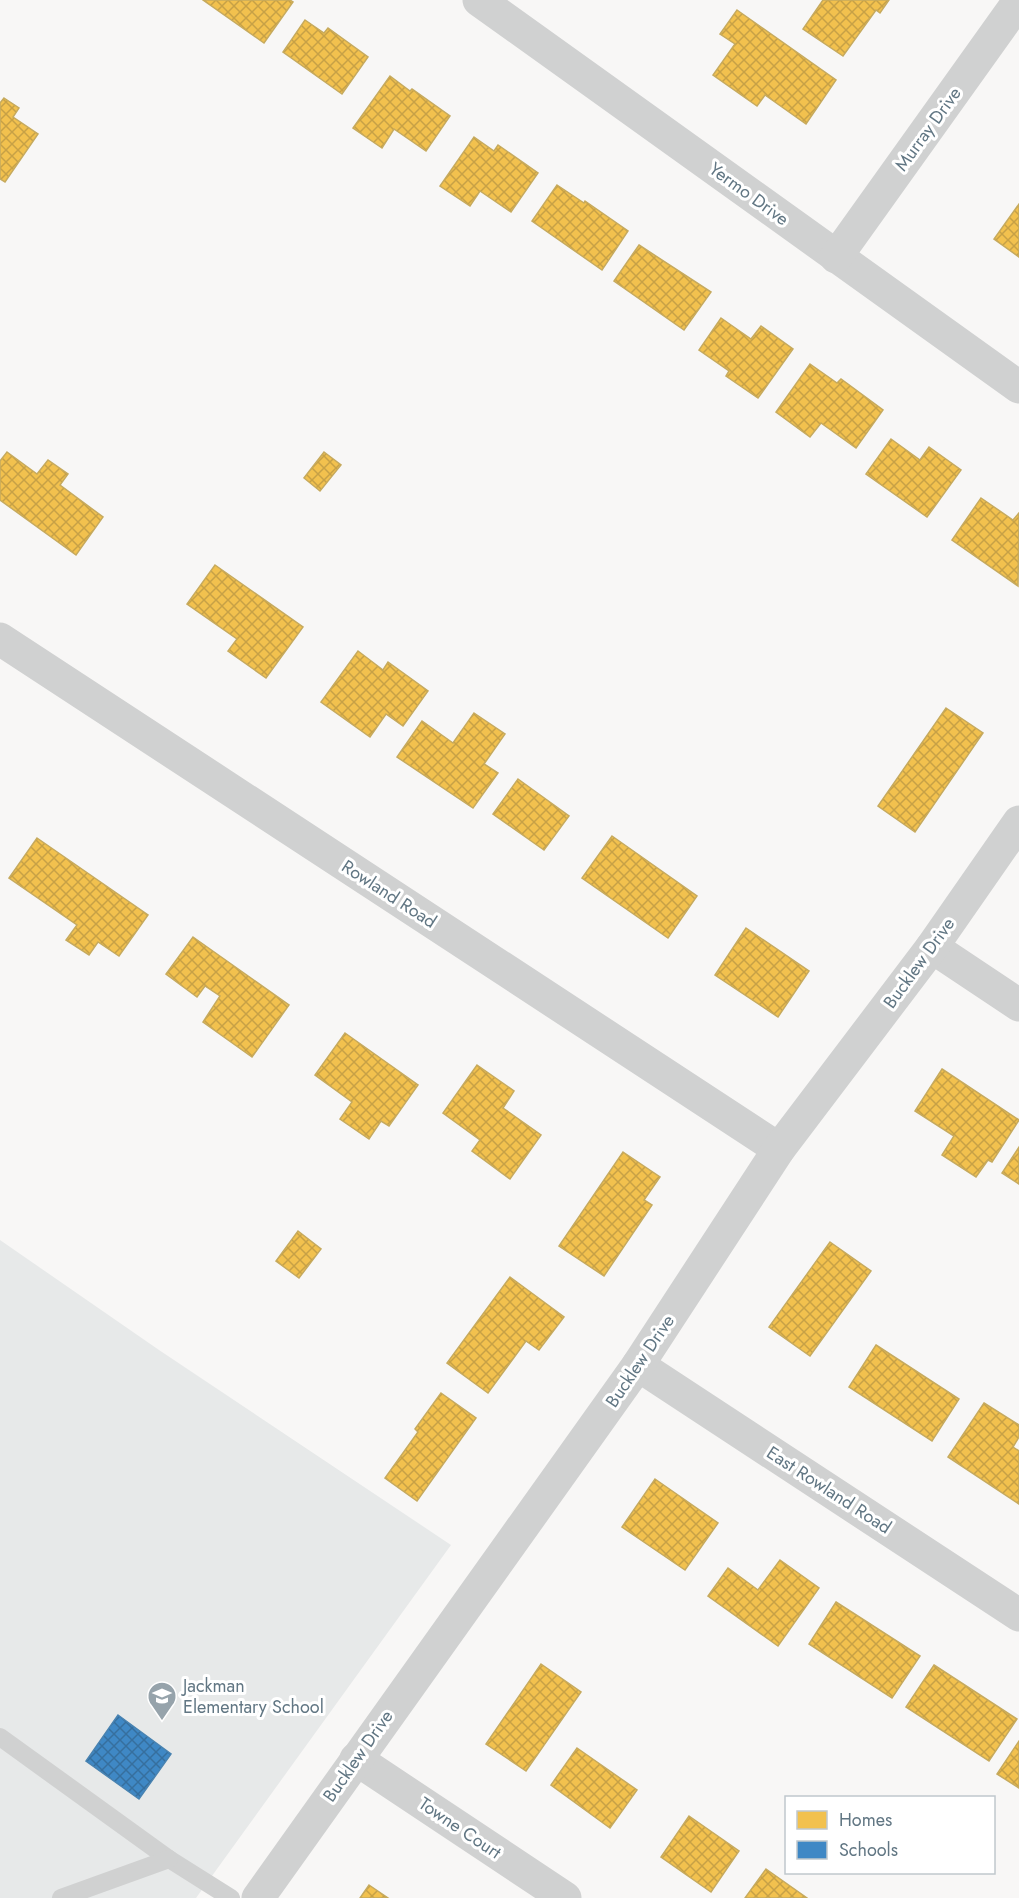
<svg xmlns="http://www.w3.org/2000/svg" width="1019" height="1898" viewBox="0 0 1019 1898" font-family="Jost,sans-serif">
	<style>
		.built { fill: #e7e9e9 }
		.homes { fill: url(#homes-cross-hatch); stroke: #c6aa5e; stroke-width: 1.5 }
		.schools { fill: url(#schools-cross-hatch); stroke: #4983b1; stroke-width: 1.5 }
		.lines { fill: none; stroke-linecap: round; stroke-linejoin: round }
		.service { stroke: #d0d1d1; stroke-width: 18 }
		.minor { stroke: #d0d1d1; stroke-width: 33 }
		.labels { text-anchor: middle; stroke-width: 6; stroke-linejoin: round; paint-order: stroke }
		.street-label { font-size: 18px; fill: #617683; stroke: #fff }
		.poi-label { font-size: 18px; fill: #617683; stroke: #fff; text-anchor: start }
	</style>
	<defs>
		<pattern id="homes-cross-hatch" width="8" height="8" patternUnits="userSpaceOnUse" patternTransform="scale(1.5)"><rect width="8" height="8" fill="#f2c14e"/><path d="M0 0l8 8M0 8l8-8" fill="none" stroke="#c7a146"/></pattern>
		<pattern id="schools-cross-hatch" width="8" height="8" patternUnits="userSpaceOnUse" patternTransform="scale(1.5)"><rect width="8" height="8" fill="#3f88c5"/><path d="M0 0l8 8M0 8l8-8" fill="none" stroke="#366f9e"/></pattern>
	</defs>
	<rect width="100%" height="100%" fill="#f8f7f6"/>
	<path class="built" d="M0,1240L159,1350L451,1545L196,1898H0Z"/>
	<g class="homes">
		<path d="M203,0H290L293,2L264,43Z"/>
		<path d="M823,0H889L880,13L876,10L843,56L803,29Z"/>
		<path d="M737,10L836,80L806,124L765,95L757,106L713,75L735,44L720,34Z"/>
		<path d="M305,20L324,33L328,28L368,57L342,94L283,52Z"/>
		<path d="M390,76L410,91L412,89L450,116L426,151L394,129L382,148L353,128Z"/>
		<path d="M4,98L19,108L13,117L38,134L5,182L0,179V103Z"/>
		<path d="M474,137L494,151L498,145L538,173L511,212L480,191L470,206L440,186Z"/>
		<path d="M557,185L584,203L585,201L628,231L602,270L532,221Z"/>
		<path d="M1019,204V257L994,239Z"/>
		<path d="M639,245L711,292L684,330L614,281Z"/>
		<path d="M721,318L751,339L761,326L793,349L758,398L726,376L729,371L699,350Z"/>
		<path d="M810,364L837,383L841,379L883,410L856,448L821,423L810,437L776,412Z"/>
		<path d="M891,439L920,460L929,447L961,470L927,517L866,474Z"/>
		<path d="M7,452L37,474L48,460L68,474L60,485L103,517L76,555L0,500V461Z"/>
		<path d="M324,452L341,465L320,491L304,478Z"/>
		<path d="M981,498L1013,520L1019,513L1018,586L952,540Z"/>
		<path d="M215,565L303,627L266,678L228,651L237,639L187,604Z"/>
		<path d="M358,651L383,670L388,662L428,691L403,726L386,714L370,737L321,702Z"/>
		<path d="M946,708L983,733L915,832L878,806Z"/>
		<path d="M474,713L505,734L484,764L498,773L473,808L397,757L422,721L453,743Z"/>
		<path d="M518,779L569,816L544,850L493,814Z"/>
		<path d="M612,836L697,896L668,938L582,878Z"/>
		<path d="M37,838L148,915L119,956L98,942L89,955L66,940L77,925L9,878Z"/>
		<path d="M746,928L809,971L778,1017L715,975Z"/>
		<path d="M193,937L289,1005L252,1057L203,1022L220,996L205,986L197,997L166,974Z"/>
		<path d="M345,1033L418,1085L389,1126L381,1121L369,1139L340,1119L352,1102L315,1075Z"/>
		<path d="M477,1065L514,1091L503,1108L541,1135L510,1179L472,1151L480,1140L443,1113Z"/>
		<path d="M942,1069L1019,1120L992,1162L988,1160L976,1177L942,1155L954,1136L915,1111Z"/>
		<path d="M1019,1147V1184L1002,1173Z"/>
		<path d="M623,1152L660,1177L644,1200L652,1205L604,1276L559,1246Z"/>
		<path d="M298,1231L321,1249L299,1278L276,1261Z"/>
		<path d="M830,1242L871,1271L810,1356L769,1327Z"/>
		<path d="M510,1277L564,1317L539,1350L526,1341L488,1393L447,1363Z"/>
		<path d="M876,1345L959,1399L932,1441L849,1387Z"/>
		<path d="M441,1393L476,1418L417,1501L385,1478L418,1432L415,1429Z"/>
		<path d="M984,1403L1019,1425V1437L1013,1447L1019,1451V1504L948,1457Z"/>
		<path d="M655,1479L718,1523L685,1570L622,1527Z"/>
		<path d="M780,1560L819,1588L778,1646L708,1596L728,1568L758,1590Z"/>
		<path d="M836,1602L920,1656L892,1698L809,1644Z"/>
		<path d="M541,1664L581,1692L526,1771L486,1744Z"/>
		<path d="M934,1665L1017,1719L989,1761L906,1707Z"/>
		<path d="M1019,1741V1788L997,1774Z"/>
		<path d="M577,1748L637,1790L610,1828L551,1785Z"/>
		<path d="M689,1816L739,1851L711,1892L661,1857Z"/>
		<path d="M766,1869L807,1898H745Z"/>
		<path d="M369,1885L388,1898H360Z"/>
	</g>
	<path class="schools" d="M118,1715L171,1754L139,1799L86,1761Z"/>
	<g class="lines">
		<g class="service">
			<path d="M0,1737L169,1859L231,1898"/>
			<path d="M61,1898L169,1859"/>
		</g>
		<g class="minor">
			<path d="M479,0L1019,387"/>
			<path d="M836,257L1019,1"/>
			<path d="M0,639L779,1149"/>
			<path d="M932,947L1019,1005"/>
			<path d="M638,1365L1019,1615"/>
			<path d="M356,1759L565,1898"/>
			<path d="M258,1898L638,1365L779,1149L932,947L1019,822"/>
		</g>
	</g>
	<defs>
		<g id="school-pin" transform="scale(1.5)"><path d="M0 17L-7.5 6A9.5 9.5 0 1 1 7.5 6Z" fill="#96a3ab" stroke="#fff"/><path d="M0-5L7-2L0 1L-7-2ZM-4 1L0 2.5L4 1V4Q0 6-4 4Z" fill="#fff"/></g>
	</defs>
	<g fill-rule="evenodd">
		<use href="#school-pin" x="162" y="1696"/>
	</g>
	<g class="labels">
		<g class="street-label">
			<text transform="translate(928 129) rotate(-54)" y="6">Murray Drive</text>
			<text transform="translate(749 194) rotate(36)" y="6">Yermo Drive</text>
			<text transform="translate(389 894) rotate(33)" y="6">Rowland Road</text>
			<text transform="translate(919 963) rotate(-54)" y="6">Bucklew Drive</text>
			<text transform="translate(640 1361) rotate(-56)" y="6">Bucklew Drive</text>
			<text transform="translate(829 1490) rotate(33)" y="6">East Rowland Road</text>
			<text transform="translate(358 1756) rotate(-55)" y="6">Bucklew Drive</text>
			<text transform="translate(460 1828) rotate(34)" y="6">Towne Court</text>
		</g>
		<g class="poi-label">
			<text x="183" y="1692">Jackman<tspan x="183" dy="21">Elementary School</tspan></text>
		</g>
	</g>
	<rect x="785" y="1796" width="210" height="78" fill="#ffffff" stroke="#c0c8cd" stroke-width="1.5"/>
	<rect x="797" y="1811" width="30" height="18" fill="#f2c14e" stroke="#c0c8cd" stroke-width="1.5"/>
	<text x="839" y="1826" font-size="18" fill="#617683">Homes</text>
	<rect x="797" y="1841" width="30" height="18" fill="#3f88c5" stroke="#c0c8cd" stroke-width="1.5"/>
	<text x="839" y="1856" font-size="18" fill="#617683">Schools</text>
</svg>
